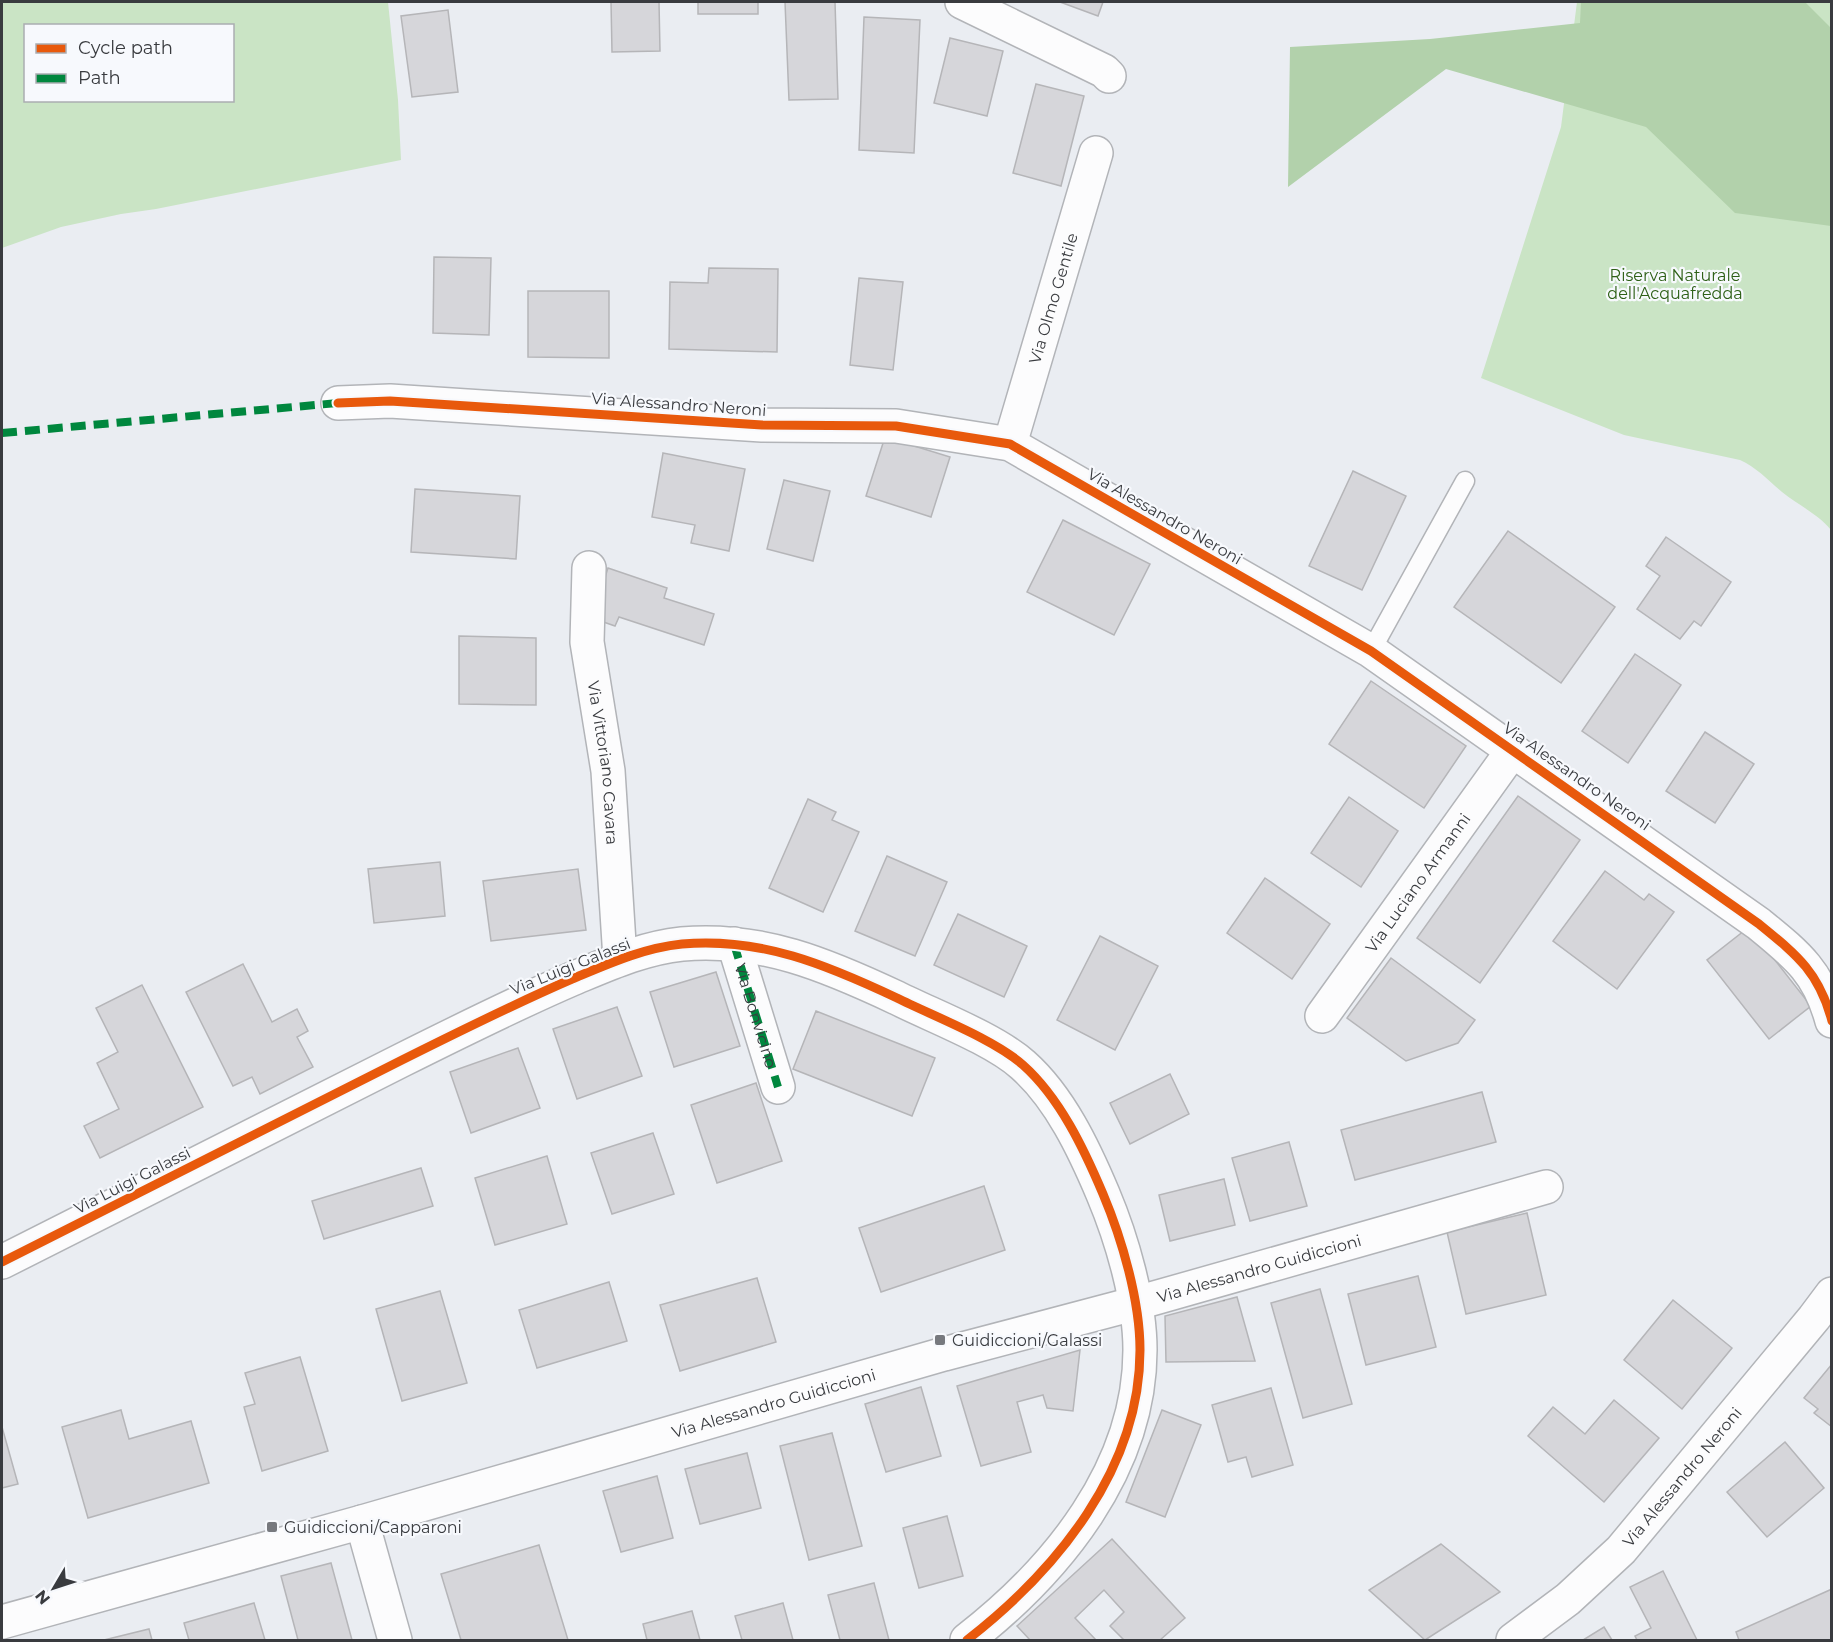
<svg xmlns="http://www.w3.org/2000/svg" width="1833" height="1642" viewBox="0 0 1833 1642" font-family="Montserrat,sans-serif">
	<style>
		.green { fill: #cae4c5; fill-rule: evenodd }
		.forest { fill: #b2d1ab }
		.building { fill: #d6d6da; stroke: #b5b5b8; stroke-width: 1.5 }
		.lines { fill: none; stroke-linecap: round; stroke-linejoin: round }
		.lane-casing { stroke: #b2b4b8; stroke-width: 21 }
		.street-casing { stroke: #b2b4b8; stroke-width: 36 }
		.lane { stroke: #fcfcfd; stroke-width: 18 }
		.street { stroke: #fcfcfd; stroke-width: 33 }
		.quiet { stroke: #00873e; stroke-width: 8; stroke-dasharray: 15 8; stroke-linecap: butt }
		.cycleway-casing { stroke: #f7f9fd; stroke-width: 13 }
		.cycleway { stroke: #e8590c; stroke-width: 9 }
		.poi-dot { fill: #77797e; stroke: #f7f9fd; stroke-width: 2 }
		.labels { text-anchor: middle; stroke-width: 4.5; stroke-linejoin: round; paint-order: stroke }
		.park-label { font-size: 16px; fill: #2e6017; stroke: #f7f9fd }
		.street-label { font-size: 16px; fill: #393b3f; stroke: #f7f9fd }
		.poi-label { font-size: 16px; fill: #393b3f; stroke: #f7f9fd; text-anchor: start }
	</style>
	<rect width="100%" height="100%" fill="#eaedf2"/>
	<g class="green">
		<path d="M2,2H388L398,100L401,160L156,209L121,214L61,227L2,248ZM26,26H232V100H26Z"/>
		<path d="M1577,2H1831V530C1818,514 1798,505 1782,492C1769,481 1756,467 1740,460L1624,435L1481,378L1561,127Z"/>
	</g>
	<path class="forest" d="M1581,2H1805L1831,28V226L1735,213L1646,127L1446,69L1288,187L1290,47L1430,39L1580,23Z"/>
	<g class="building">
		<path d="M611,2H659L660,51L612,52Z"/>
		<rect x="698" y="2" width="60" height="12"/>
		<path d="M785,2H835L838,99L789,100Z"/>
		<path d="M1060,2H1103L1098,16Z"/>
		<path d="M448,10L458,92L412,97L401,16Z"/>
		<path d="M864,17L920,20L914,153L859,150Z"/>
		<path d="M950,38L1003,51L987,116L934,103Z"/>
		<path d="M1036,84L1084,96L1061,186L1013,173Z"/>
		<path d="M434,257L491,258L489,335L433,333Z"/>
		<path d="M709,268L778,269L777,352L669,349L670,282L708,283Z"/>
		<path d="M859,278L903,282L893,370L850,365Z"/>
		<path d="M528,291H609V358L528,357Z"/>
		<path d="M885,437L950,457L931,517L866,496Z"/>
		<path d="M663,453L745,469L729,551L691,543L695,525L652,517Z"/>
		<path d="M1353,471L1406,496L1362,590L1309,566Z"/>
		<path d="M784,480L830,491L813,561L767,549Z"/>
		<path d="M415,489L520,496L516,559L411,552Z"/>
		<path d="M1063,520L1150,564L1114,635L1027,592Z"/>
		<path d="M1508,531L1615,607L1561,683L1454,607Z"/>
		<path d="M1666,537L1731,582L1701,626L1694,621L1680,639L1637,609L1660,576L1646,566Z"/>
		<path d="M608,568L667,588L664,598L714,614L704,645L619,617L615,626L592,618Z"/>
		<path d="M459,636L536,638V705L459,704Z"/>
		<path d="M1635,654L1681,685L1628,763L1582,731Z"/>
		<path d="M1371,681L1466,746L1424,808L1329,744Z"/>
		<path d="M1705,732L1754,764L1715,823L1666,791Z"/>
		<path d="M1518,796L1580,840L1480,983L1417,938Z"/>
		<path d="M1349,797L1398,831L1361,887L1311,853Z"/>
		<path d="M808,799L836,812L832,820L859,832L823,912L769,888Z"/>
		<path d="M887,856L947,882L915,956L855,931Z"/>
		<path d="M440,862L445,916L374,923L368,869Z"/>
		<path d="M578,869L586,930L491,941L483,881Z"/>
		<path d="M1605,871L1644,900L1649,894L1674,912L1617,989L1553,941Z"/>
		<path d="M1265,878L1330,924L1292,979L1227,933Z"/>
		<path d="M958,914L1027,946L1004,997L934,965Z"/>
		<path d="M1749,927L1811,1006L1769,1039L1707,960Z"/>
		<path d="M1100,936L1158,966L1115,1050L1057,1020Z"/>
		<path d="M1391,958L1475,1020L1458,1043L1406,1061L1347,1018Z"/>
		<path d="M243,964L272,1022L297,1009L308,1031L297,1037L313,1067L260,1094L252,1077L233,1086L186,992Z"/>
		<path d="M716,972L740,1046L674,1067L650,992Z"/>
		<path d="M142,985L203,1107L100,1158L84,1126L119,1109L97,1063L118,1052L96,1008Z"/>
		<path d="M617,1007L642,1076L577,1099L553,1029Z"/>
		<path d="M816,1011L935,1058L912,1116L793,1069Z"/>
		<path d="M518,1048L540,1108L471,1133L450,1072Z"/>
		<path d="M1170,1074L1189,1114L1130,1144L1110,1103Z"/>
		<path d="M756,1083L782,1161L717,1183L691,1105Z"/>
		<path d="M1482,1092L1496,1142L1355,1180L1341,1130Z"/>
		<path d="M653,1133L674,1194L612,1214L591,1153Z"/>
		<path d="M1289,1142L1307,1206L1250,1221L1232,1158Z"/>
		<path d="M547,1156L567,1224L495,1245L475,1178Z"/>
		<path d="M421,1168L433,1206L324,1239L312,1201Z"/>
		<path d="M1224,1179L1235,1225L1170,1241L1159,1195Z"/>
		<path d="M984,1186L1005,1250L881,1292L859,1228Z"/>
		<path d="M1527,1213L1546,1295L1466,1314L1447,1232Z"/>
		<path d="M1418,1276L1436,1347L1366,1365L1348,1294Z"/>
		<path d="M757,1278L776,1342L680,1371L660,1305Z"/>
		<path d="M609,1282L627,1341L537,1368L519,1310Z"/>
		<path d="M1320,1289L1352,1404L1303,1418L1271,1303Z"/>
		<path d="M440,1291L467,1383L402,1401L376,1309Z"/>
		<path d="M1237,1297L1255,1361L1166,1362L1165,1316Z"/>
		<path d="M1673,1300L1732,1348L1682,1409L1624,1360Z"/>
		<path d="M1080,1350L1073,1411L1047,1408L1043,1395L1017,1402L1031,1452L981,1466L957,1386Z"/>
		<path d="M300,1357L328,1451L262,1471L244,1407L255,1404L245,1373Z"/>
		<path d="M1832,1364V1427L1814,1413L1818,1409L1804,1398Z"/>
		<path d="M921,1387L941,1456L886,1472L865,1404Z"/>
		<path d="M1271,1388L1293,1465L1252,1477L1246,1457L1228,1462L1212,1405Z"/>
		<path d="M1614,1400L1659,1438L1604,1502L1528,1436L1553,1407L1585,1434Z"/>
		<path d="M121,1410L129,1439L191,1421L209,1483L88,1518L62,1427Z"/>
		<path d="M1162,1410L1201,1425L1165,1517L1126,1502Z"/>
		<path d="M2,1427L18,1484L2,1488Z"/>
		<path d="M832,1433L862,1546L809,1560L780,1446Z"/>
		<path d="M1785,1442L1824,1488L1767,1537L1727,1492Z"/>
		<path d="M747,1453L761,1508L700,1524L685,1469Z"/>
		<path d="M657,1476L673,1538L621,1552L603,1491Z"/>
		<path d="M947,1516L963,1576L919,1588L903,1528Z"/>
		<path d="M1112,1539L1185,1618L1160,1640H1124L1110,1626L1124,1612L1104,1590L1075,1618L1096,1640H1030L1017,1626Z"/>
		<path d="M1441,1544L1500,1592L1425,1640L1369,1590Z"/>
		<path d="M539,1545L568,1640H461L441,1574Z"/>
		<path d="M331,1563L352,1640H298L281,1576Z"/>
		<path d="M1663,1571L1697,1640H1637L1635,1636L1651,1628L1630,1587Z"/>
		<path d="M874,1583L889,1640H840L828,1595Z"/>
		<path d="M1832,1589V1640H1739L1736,1632Z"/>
		<path d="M254,1603L265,1640H189L184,1623Z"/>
		<path d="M783,1603L793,1640H742L735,1616Z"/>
		<path d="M692,1611L700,1640H647L643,1624Z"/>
		<path d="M1604,1627L1612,1640H1583Z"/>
		<path d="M149,1629L152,1640H104Z"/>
	</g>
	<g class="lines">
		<g class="lane-casing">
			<path id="lane" d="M1371,651L1465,481"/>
		</g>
		<g class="street-casing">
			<g id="street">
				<path d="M962,2L1104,71L1109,76"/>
				<path d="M338,403L390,401L762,425L896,426L1010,444L1371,651L1759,924C1797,955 1819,972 1832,1021"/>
				<path id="s1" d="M1010,444L1096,153"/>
				<path id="s2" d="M589,568L587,642L608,771L620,959"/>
				<path id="s3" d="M734,944L778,1087"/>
				<path id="s4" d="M1322,1016L1513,750"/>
				<path d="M2,1262C135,1195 268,1128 402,1060C458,1032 514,1004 572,979C608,964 643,948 682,944C761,937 827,965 897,998C933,1016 994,1039 1023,1065C1060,1098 1084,1149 1103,1194C1122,1239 1140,1301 1140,1350C1140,1469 1057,1570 967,1640"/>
				<path d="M362,1522L395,1640"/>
				<path id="s5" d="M2,1622L362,1522L944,1354L1137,1303L1546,1187"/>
				<path id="s6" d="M1513,1640L1568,1599L1621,1550L1814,1318L1832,1294"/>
			</g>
		</g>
		<use href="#lane" class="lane"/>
		<use href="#street" class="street"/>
		<g class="quiet">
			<path d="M2,433L338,403"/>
			<path d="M734,944L778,1087"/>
		</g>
		<g class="cycleway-casing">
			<g id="cycleway">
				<path d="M338,403L390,401L762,425L896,426L1010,444L1371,651L1759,924C1797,955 1819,972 1832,1021"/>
				<path d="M2,1262C135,1195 268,1128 402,1060C458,1032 514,1004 572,979C608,964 643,948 682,944C761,937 827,965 897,998C933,1016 994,1039 1023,1065C1060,1098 1084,1149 1103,1194C1122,1239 1140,1301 1140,1350C1140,1469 1057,1570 967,1640"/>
			</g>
		</g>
		<use href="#cycleway" class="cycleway"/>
	</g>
	<g class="poi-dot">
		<rect x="934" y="1334" width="12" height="12" rx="3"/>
		<rect x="266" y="1521" width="12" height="12" rx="3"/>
	</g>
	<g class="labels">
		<g class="park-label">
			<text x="1675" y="281">Riserva Naturale<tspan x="1675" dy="18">dell'Acquafredda</tspan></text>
		</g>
		<g class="street-label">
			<text dy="6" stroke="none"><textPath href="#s1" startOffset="152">Via Olmo Gentile</textPath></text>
			<text transform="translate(679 404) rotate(4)" y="6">Via Alessandro Neroni</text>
			<text transform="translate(1165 516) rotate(30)" y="6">Via Alessandro Neroni</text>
			<text dy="6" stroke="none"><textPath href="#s2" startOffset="196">Via Vittoriano Cavara</textPath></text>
			<text transform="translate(1577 776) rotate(35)" y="6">Via Alessandro Neroni</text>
			<text dy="6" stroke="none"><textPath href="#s4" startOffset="164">Via Luciano Armanni</textPath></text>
			<text transform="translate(570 966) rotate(-22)" y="6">Via Luigi Galassi</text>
			<text dy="6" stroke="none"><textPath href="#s3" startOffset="75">Via Bonvicino</textPath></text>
			<text transform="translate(132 1180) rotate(-27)" y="6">Via Luigi Galassi</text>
			<text dy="6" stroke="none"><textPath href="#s5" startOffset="1306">Via Alessandro Guidiccioni</textPath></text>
			<text dy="6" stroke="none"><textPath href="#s5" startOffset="802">Via Alessandro Guidiccioni</textPath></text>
			<text dy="6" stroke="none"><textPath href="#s6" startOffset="236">Via Alessandro Neroni</textPath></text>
		</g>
		<g class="poi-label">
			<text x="952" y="1346">Guidiccioni/Galassi</text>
			<text x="284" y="1533">Guidiccioni/Capparoni</text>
		</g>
	</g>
	<rect width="1833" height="1642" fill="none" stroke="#393b3f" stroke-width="6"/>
	<rect x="24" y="24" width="210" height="78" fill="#f7f9fd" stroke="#abadb1" stroke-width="1.5"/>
	<rect x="36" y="44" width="30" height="9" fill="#e8590c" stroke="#abadb1" stroke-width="1.5"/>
	<text x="78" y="54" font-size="18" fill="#393b3f">Cycle path</text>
	<rect x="36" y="74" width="30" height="9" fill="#00873e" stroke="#abadb1" stroke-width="1.5"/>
	<text x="78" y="84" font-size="18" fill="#393b3f">Path</text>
	<g transform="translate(54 1588) rotate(231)" stroke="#f7f9fd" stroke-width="4.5" paint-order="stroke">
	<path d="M0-4.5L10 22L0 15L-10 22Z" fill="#393b3f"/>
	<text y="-9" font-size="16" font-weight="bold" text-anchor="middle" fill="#393b3f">N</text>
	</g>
</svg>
